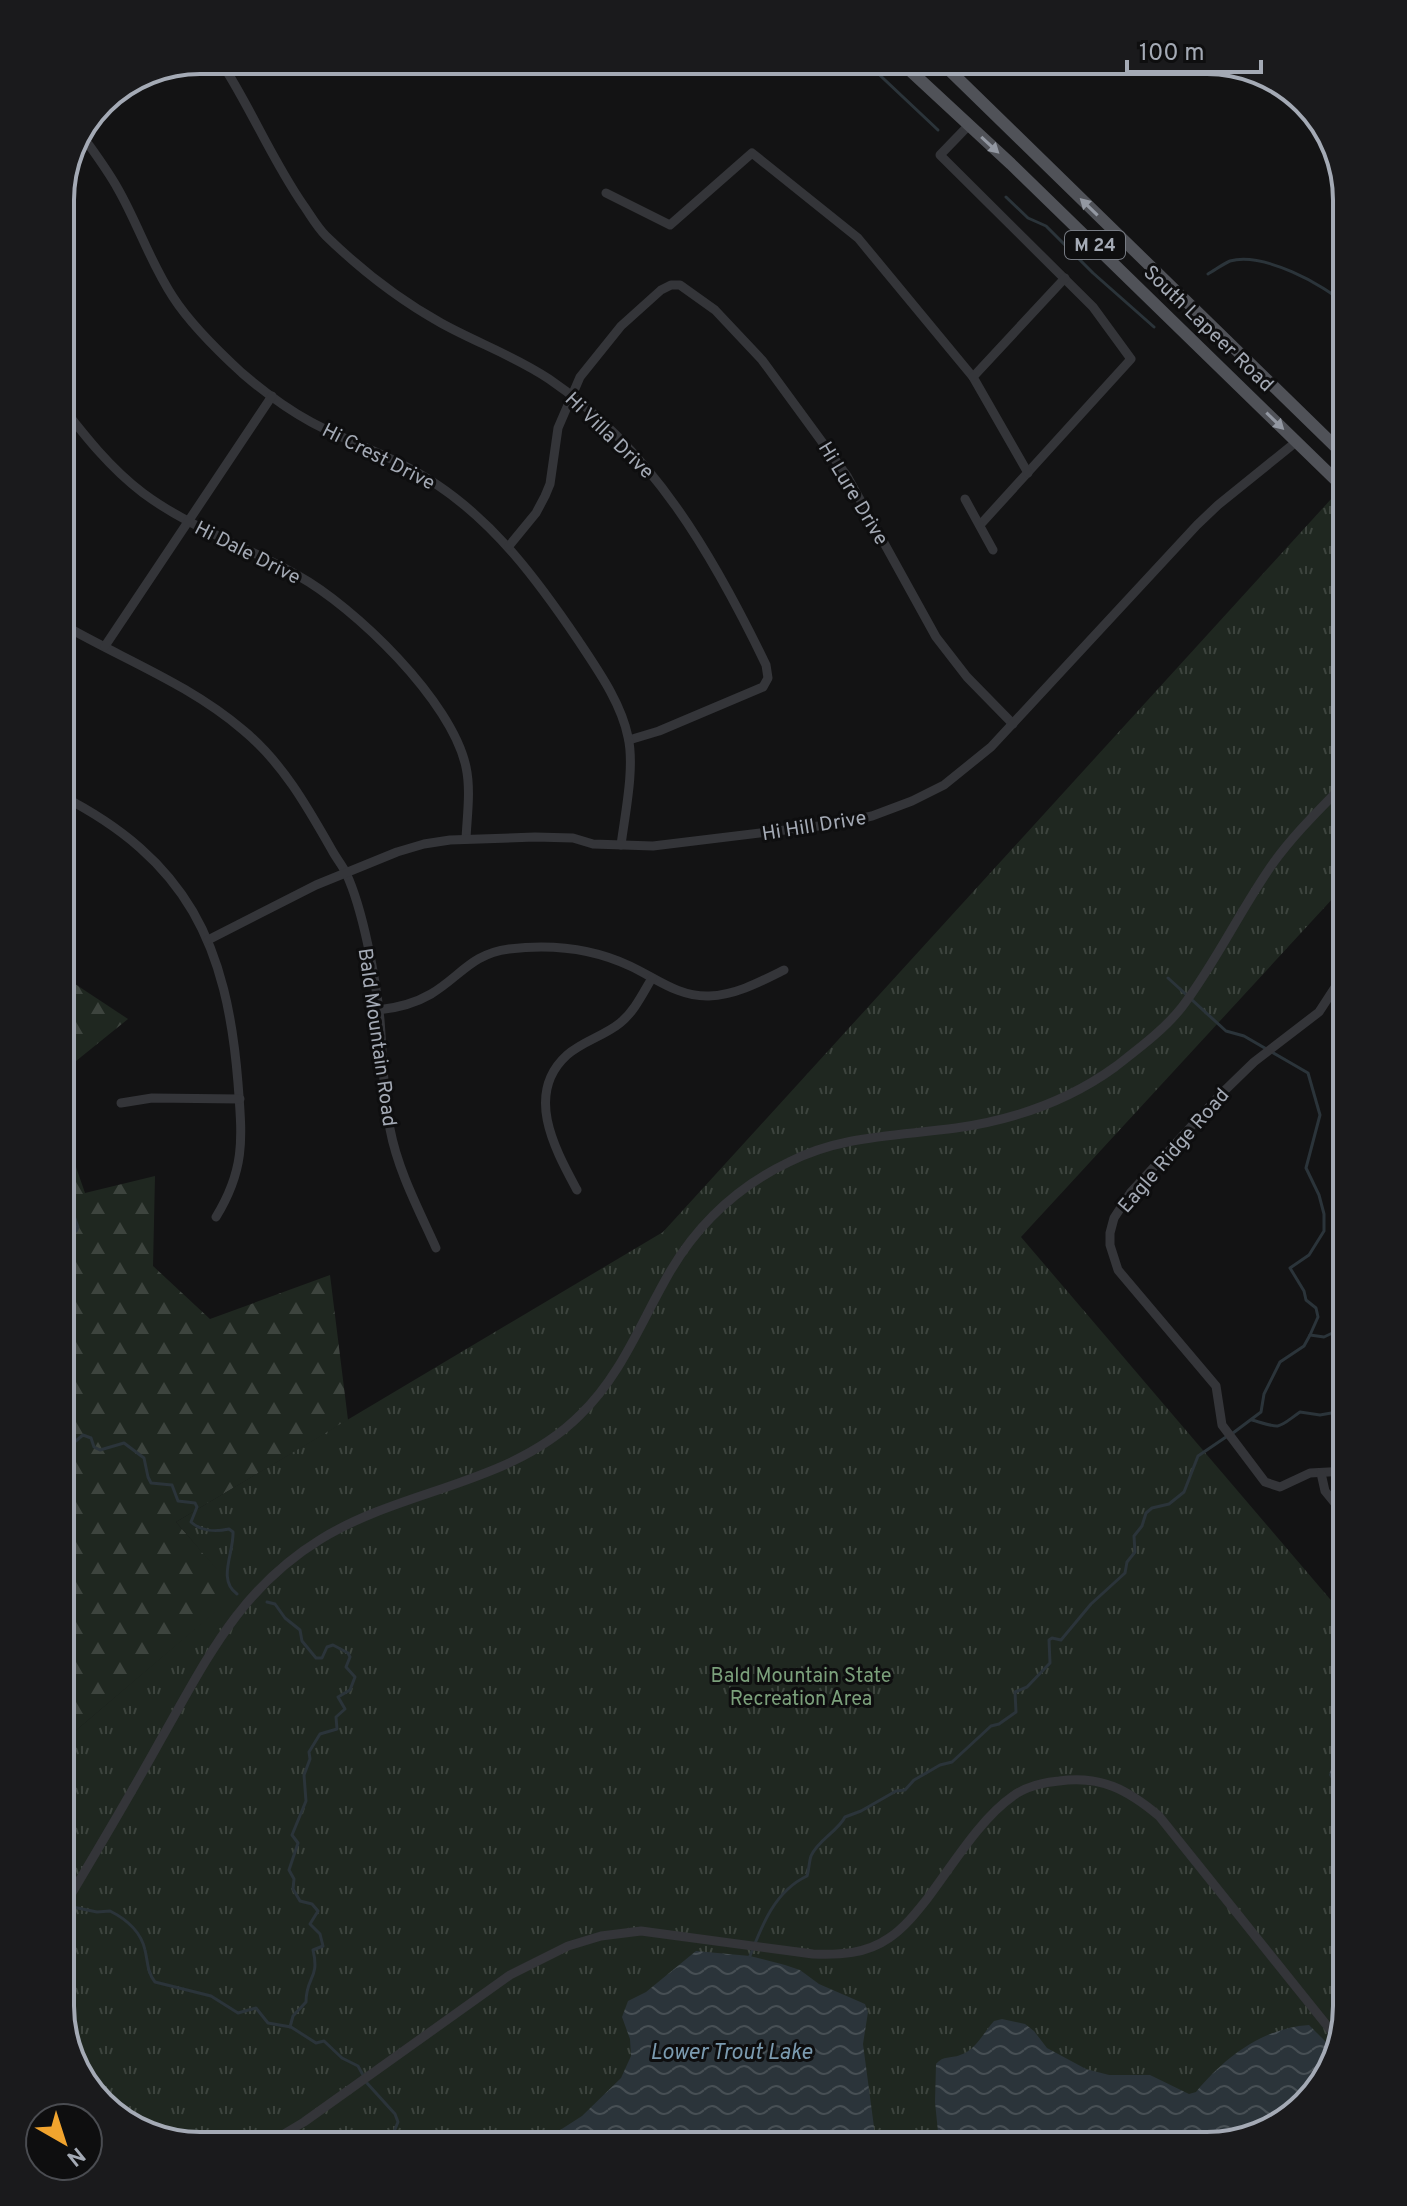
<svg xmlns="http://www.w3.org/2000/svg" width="1407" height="2206" viewBox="0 0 1407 2206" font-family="Overpass,sans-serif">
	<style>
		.forest { fill: url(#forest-firs) }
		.park { fill: url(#park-tufts) }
		.water { fill: url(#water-waves) }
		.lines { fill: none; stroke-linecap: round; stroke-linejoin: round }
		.stream { stroke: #2b343a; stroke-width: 3 }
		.minor { stroke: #343539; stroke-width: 9 }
		.major { stroke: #505258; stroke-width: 12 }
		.oneway { fill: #9398a2 }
		.labels { text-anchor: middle; stroke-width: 6; stroke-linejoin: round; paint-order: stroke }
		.shield { fill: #0e0e0f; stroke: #777b83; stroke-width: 2 }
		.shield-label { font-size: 18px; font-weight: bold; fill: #a4aab5 }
		.street-label { font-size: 20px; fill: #a4aab5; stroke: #0e0e0f }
		.park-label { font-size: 20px; fill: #7ba07b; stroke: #0e0e0f }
		.water-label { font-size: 22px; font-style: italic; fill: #7b9bb0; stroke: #0e0e0f }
		.rim { fill: none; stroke: #a4aab5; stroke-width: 4 }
	</style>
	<defs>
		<pattern id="forest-firs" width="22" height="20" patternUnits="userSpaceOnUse" patternTransform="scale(2)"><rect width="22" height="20" fill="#1f2720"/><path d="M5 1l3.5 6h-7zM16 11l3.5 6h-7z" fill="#3d443e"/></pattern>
		<pattern id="park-tufts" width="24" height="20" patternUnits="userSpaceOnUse" patternTransform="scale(2)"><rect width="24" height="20" fill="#1f2720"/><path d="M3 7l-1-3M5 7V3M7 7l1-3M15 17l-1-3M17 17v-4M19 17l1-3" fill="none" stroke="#3d443e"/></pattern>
		<pattern id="water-waves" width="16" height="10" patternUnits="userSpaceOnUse" patternTransform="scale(2)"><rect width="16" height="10" fill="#2b343a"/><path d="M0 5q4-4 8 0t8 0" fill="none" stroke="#474f54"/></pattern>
	</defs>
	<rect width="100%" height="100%" fill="#131314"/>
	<g class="forest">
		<path d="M72,982L128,1019L60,1074V992Z"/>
		<path d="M60,1121L85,1193L155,1176L153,1266L210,1319L330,1275L348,1420L176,1522L238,1593L60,1744Z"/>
	</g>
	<path class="park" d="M1332,498L1347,513V883L1021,1237L1347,1619V2007L1324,2083L1269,2131L1207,2146H191L123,2123L75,2068L60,2006V1744L237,1593L176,1522L663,1232Z"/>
	<g class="water">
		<path d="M1347,1746V1787L1335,1785L1329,1775L1335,1755Z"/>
		<path d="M696,1951L750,1956L785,1965L800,1970L819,1984L865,2004L868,2012L863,2044L874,2127V2136L869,2146H541L543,2141L582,2116L621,2078L631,2056L630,2039L622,2017L628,2001L646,1992Z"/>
		<path d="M1002,2019L1025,2024L1034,2031L1047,2048L1086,2069L1109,2075H1150L1189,2094L1196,2092C1225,2057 1263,2028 1309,2025L1334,2050L1324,2083L1269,2131L1207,2146H948L938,2132L935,2102L936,2064C944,2055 950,2059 960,2055C976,2050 984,2032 994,2021Z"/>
	</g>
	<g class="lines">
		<g class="stream">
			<path d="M868,64L938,130"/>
			<path d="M1006,197L1028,218L1046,226L1093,273L1154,327"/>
			<path d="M1208,274C1215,270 1223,264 1230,261C1263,252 1324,284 1347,306"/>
			<path d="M1168,978L1226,1031L1244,1036L1308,1073L1320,1115L1306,1168L1319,1195L1324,1214V1231L1309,1255L1290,1268L1304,1291L1306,1300L1316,1308L1318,1317L1310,1335L1304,1346L1280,1362L1264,1394L1261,1412L1233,1433"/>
			<path d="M60,1039L69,1033"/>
			<path d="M60,1257L69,1240L71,1230L76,1231L78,1227L74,1216L60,1211"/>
			<path d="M60,1308V1302"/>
			<path d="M1310,1335L1324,1337L1347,1326"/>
			<path d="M1252,1420C1283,1429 1276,1429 1300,1412L1320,1415L1337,1412L1347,1397"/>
			<path d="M60,1454L83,1435L91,1438L94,1447L100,1450L124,1443L144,1458L148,1477L151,1483L172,1485L178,1501L195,1503L197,1507L191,1522C202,1532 215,1532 229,1529L233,1532C234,1553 217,1580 237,1594"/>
			<path d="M267,1602L275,1604L285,1618L300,1630L302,1641L316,1658H322L327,1647L333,1645L348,1653L350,1657L346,1667L355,1677L350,1690L338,1697L345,1709L336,1717L337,1729L320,1734L309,1752L310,1759L304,1775L306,1801L292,1835L298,1843L289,1870L294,1879L293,1889L300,1901L312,1904L318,1911L310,1924L320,1934L323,1946L313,1950C320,1979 306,1976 306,2002L293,2016L290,2027"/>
			<path d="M68,1906L97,1912L110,1911C126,1919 141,1932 145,1950C148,1962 147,1972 155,1982L211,1996L238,2013L256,2008L268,2023L291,2027L316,2043L324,2041L342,2058L358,2066L363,2075"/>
			<path d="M750,1956C762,1925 775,1891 807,1876C809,1870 809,1862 811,1856C817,1841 838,1831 845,1817L861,1811L896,1791L905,1790L914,1780L940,1765L952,1762L991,1726L999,1724L1016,1712L1015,1692L1027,1687L1050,1663L1049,1640L1052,1638L1061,1640L1091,1604L1125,1573L1127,1562L1135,1552L1134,1536L1142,1526L1146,1513L1152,1508L1169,1504L1184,1492L1198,1456L1226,1437"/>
			<path d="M366,2082L395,2114L398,2122L393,2134L415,2143L414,2146"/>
		</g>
		<g class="minor">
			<path d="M226,70C254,115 274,163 304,206C311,216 317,227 326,236C361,270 398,299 441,323C477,343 515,356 549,379C652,449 713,555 766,665L768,678L763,687L659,731L629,740"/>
			<path d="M969,125L940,155L1093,307L1131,359L980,525"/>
			<path d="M84,138C96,155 108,171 118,189C138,224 150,262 173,297C191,325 218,351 242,373C263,391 287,409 311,422C352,444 398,458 436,484C496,524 538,581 578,640C597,669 621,702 628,737C635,767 625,814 621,845"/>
			<path d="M606,193L670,225L752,153L858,238L973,377L1028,473"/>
			<path d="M973,377L1065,278"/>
			<path d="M60,404C85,436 110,468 143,493C190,528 246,546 297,575C355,607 452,701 466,767C471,790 467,816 466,839"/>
			<path d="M965,499L993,550"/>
			<path d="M509,546L536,513L545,496L550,484L558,428L580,377L621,326L661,290L671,285H680L715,310L762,360L847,476L936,637L967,677L1013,724"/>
			<path d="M60,623C122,659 188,683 243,730C283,763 308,808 333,852C337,859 342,865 346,873C363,909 376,980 380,1020C383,1057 383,1094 390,1129C398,1171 419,1210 436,1248"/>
			<path d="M105,646L272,396"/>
			<path d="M60,795C188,860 227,945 238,1083C242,1137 246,1168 216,1217"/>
			<path d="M208,940L316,885L397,852L424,844L450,840L535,837L573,838L593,844L653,846L835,824L872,816L912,801L944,785L991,747L1197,525L1218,505L1296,442"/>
			<path d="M1331,996L1347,1009"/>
			<path d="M378,1010C397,1008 414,1004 431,994C461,976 471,954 509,949C550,944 592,948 630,966C656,978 678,997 709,996C736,995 760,982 784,970"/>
			<path d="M121,1103L152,1098L240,1099"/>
			<path d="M577,1190C555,1149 524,1094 567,1055C583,1041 604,1036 620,1023C634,1012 643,993 652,978"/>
			<path d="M1347,1471L1310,1473L1280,1487L1265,1482L1222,1425L1216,1386L1118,1270L1110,1245V1233L1114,1218L1131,1192L1220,1095L1254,1062L1319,1012L1347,969"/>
			<path d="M1321,1473L1325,1491L1347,1518"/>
			<path d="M60,1913C94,1856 128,1799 160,1741C206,1661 238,1590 321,1539C404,1488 510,1485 580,1415C622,1375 642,1319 671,1270C699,1223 739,1186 789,1162C842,1135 898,1136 956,1128C1013,1120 1068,1101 1115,1067C1138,1049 1164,1030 1182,1007C1217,961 1241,908 1274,862C1295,833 1322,807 1347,781"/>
			<path d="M264,2146L304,2122L510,1975L568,1946L601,1936L641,1931L813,1954C840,1955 866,1954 889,1938C904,1928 916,1913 927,1899C952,1866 980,1819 1013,1796C1025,1787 1044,1782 1059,1781C1101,1775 1128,1790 1159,1816L1337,2038"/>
		</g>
		<g class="major">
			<path d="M902,63L1011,164L1347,491"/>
			<path d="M942,63L1347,458"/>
		</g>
	</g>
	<defs><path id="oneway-solid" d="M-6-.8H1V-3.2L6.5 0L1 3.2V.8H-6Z" transform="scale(2)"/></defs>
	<g class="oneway">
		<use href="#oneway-solid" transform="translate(990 145) rotate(43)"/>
		<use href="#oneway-solid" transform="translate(1089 207) rotate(-136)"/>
		<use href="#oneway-solid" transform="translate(1275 421) rotate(44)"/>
	</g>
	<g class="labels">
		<rect class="shield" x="1065" y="231" width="60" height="28" rx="6"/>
		<g class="shield-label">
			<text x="1095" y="251">M 24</text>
		</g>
		<g class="street-label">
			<text transform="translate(1209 328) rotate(44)" y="7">South Lapeer Road</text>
			<text transform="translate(610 435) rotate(44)" y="7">Hi Villa Drive</text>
			<text transform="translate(379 456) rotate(27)" y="7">Hi Crest Drive</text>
			<text transform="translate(854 493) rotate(59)" y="7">Hi Lure Drive</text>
			<text transform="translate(248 552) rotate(27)" y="7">Hi Dale Drive</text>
			<text transform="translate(814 825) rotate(-9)" y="7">Hi Hill Drive</text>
			<text transform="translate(378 1037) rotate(82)" y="7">Bald Mountain Road</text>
			<text transform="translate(1173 1150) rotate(-49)" y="7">Eagle Ridge Road</text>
		</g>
		<g class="park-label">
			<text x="801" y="1682">Bald Mountain State<tspan x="801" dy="23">Recreation Area</tspan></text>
		</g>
		<g class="water-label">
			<text x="731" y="2059">Lower Trout Lake</text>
		</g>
	</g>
	<path d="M0 0H1407V2206H0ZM200 74H1207A126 126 0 0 1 1333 200V2006A126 126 0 0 1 1207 2132H200A126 126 0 0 1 74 2006V200A126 126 0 0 1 200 74Z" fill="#1a1a1c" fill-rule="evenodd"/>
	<path class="rim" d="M200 74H1207A126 126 0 0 1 1333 200V2006A126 126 0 0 1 1207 2132H200A126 126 0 0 1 74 2006V200A126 126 0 0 1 200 74Z"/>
	<g transform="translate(64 2142) rotate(141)"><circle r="38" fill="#0e0e0f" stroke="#4a4c51" stroke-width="2"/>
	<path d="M0-6L14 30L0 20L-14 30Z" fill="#f1a42e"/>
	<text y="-12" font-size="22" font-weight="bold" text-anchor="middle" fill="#a4aab5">N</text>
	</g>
	<path d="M1127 60v12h134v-12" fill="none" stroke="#a4aab5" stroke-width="4"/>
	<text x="1139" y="60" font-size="24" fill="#a4aab5" stroke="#0e0e0f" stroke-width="6" paint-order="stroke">100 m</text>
</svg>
